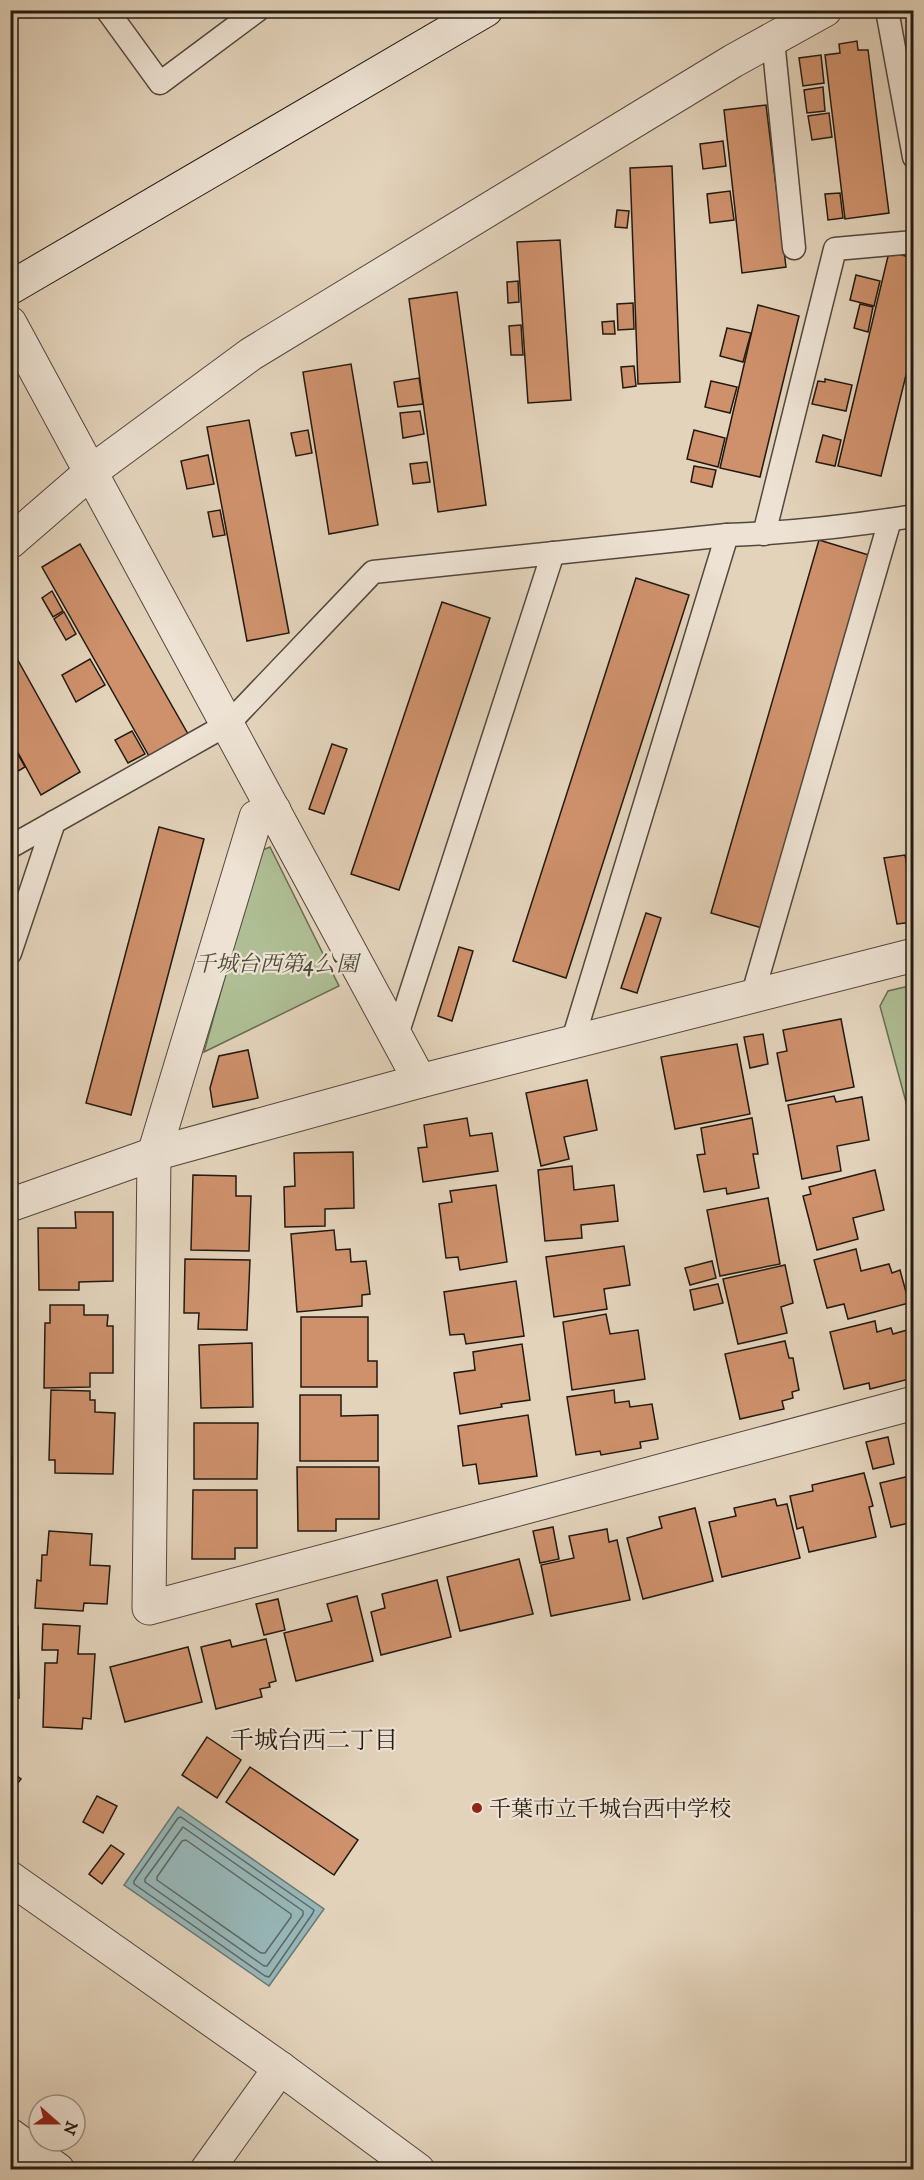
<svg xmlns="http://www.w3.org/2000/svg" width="924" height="2180" viewBox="0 0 924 2180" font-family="'IM FELL DW Pica','Noto Serif JP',serif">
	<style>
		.green { fill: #afbe94; stroke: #686c52; stroke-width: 1.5 }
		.water { fill: #97b6b7; stroke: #687875; stroke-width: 1.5 }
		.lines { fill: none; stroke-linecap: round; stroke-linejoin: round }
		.shore { stroke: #5c6864; stroke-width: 1.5 }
		.building { fill: #ce916c; stroke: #221a11; stroke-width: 1.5 }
		.lane-casing { stroke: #52483c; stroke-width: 25 }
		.street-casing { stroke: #52483c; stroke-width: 35 }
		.secondary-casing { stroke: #221a11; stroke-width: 35 }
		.lane { stroke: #ede2d3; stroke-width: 22 }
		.street { stroke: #ede2d3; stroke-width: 33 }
		.secondary { stroke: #ede2d3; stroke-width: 33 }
		.poi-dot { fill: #8f2418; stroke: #ede2d3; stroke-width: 2 }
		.labels { text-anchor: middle; stroke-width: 4.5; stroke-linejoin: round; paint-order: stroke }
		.park-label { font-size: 22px; font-style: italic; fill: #4c4b38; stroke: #ede2d3 }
		.poi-label { font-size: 22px; fill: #221a11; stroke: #ede2d3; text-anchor: start }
		.neighbourhood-label { font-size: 24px; fill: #221a11; stroke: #ede2d3 }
	</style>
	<rect width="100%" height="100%" fill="#e3d3bb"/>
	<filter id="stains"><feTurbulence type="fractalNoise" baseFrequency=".00333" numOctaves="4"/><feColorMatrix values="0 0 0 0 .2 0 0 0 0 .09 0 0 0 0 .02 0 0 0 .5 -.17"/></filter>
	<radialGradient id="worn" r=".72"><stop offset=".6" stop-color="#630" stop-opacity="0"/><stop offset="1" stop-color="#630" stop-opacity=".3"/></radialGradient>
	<g class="green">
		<path d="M270,847L339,986L204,1052L260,851Z"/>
		<path d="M913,985H914L913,1128L880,1006L888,991Z"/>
	</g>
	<path class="water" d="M178,1807L324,1909L269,1986L124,1885Z"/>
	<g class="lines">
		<g class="shore">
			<path d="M181,1817L314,1910L313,1913L269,1977L265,1976L134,1884V1881L178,1818Z"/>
			<path d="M183,1827L303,1911V1915L267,1966H264L145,1882V1879Z"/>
			<path d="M186,1840L291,1914V1917L265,1953H261L157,1880V1877L182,1841Z"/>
		</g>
	</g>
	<g class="building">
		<path d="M857,41L858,50H868L889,213L845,219L825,55L840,53L839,44Z"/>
		<path d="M821,55L824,83L803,86L799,58Z"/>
		<path d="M823,87L825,111L807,113L804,90Z"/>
		<path d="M766,105L786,267L742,273L724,110Z"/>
		<path d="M829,113L832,137L812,140L808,116Z"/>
		<path d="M723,141L726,166L703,169L700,144Z"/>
		<path d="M672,166L680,382L638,384L630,168Z"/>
		<path d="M730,191L734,220L710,223L707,194Z"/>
		<path d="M840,193L843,218L828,220L825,194Z"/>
		<path d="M617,210L629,211L627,228L615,227Z"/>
		<path d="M560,240L571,400L528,403L517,242Z"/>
		<path d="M889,252L914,258V343L881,476L838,466Z"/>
		<path d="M856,275L880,281L874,306L850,300Z"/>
		<path d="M518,281L519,302L508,303L507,282Z"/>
		<path d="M457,292L486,505L438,512L409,299Z"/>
		<path d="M633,303L634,329L618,330L617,304Z"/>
		<path d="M860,304L873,307L868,332L854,328Z"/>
		<path d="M758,305L799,316L760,477L720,468Z"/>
		<path d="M614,321L615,334H603L602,322Z"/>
		<path d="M521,325L523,355H511L509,326Z"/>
		<path d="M727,328L751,333L743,362L720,356Z"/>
		<path d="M351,364L378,525L329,534L303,372Z"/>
		<path d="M634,366L636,386L623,388L621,367Z"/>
		<path d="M419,378L423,404L398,407L394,382Z"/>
		<path d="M825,379L852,385L846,411L812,404L818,381L825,382Z"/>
		<path d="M711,381L737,387L730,413L705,407Z"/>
		<path d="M420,411L424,434L403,438L400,413Z"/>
		<path d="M249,420L289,633L247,641L207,427Z"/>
		<path d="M308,430L312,453L296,456L291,433Z"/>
		<path d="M694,430L725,438L718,467L687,459Z"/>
		<path d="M823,435L841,440L835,466L816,462Z"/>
		<path d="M208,455L214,484L187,489L181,461Z"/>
		<path d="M427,462L430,482L413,484L410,464Z"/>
		<path d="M694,466L716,470L712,487L691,482Z"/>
		<path d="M220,510L225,535L213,537L208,512Z"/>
		<path d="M819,540L872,556L762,928L711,913Z"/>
		<path d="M80,544L188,734L149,756L42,567Z"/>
		<path d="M636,578L689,595L566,978L513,961Z"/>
		<path d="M52,591L63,611L53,617L42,598Z"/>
		<path d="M442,602L490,618L399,890L351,874Z"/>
		<path d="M64,612L76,634L66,640L54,619Z"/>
		<path d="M10,646L80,772L41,795L10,738Z"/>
		<path d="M90,659L105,685L76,702L62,675Z"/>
		<path d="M132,731L145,754L128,763L115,740Z"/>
		<path d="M332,744L347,749L324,814L309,809Z"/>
		<path d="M14,747L25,767L10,776V749Z"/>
		<path d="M159,827L204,839L131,1115L86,1103Z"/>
		<path d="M905,855L914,904V922L897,924L884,858Z"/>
		<path d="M646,913L661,918L637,993L621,988Z"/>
		<path d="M459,947L473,951L452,1021L438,1016Z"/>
		<path d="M841,1019L854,1087L786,1101L777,1053L787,1051L783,1030Z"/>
		<path d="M763,1034L768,1064L750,1068L744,1037Z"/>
		<path d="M737,1044L750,1114L675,1129L661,1057Z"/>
		<path d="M248,1050L258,1098L213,1107L210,1088L219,1056Z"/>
		<path d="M587,1080L597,1130L564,1137L569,1159L541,1166L526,1093Z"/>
		<path d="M10,1096L17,1099L10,1125Z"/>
		<path d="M834,1096L836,1102L862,1097L869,1140L837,1146L841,1171L802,1179L788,1105Z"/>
		<path d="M467,1118L470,1136L492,1133L498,1171L423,1182L418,1148L427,1147L424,1125Z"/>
		<path d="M752,1118L758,1154H753L759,1188L727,1194L726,1188L704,1192L697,1155L705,1154L701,1128Z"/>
		<path d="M353,1152L354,1208L325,1209V1226L285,1227L284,1187L295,1186L294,1153Z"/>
		<path d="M572,1166L574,1190L614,1185L618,1221L581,1225L582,1238L545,1241L538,1170Z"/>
		<path d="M875,1170L884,1210L853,1218L858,1239L817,1250L803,1196L811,1194L809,1187Z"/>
		<path d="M193,1175L236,1176V1196H251L249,1251L191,1250Z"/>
		<path d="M496,1185L507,1262L460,1270L458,1257L446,1258L439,1204L452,1202L450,1191Z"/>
		<path d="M768,1198L780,1264L720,1276L707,1210Z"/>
		<path d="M75,1212H113V1281L79,1282V1290H39L38,1228H76Z"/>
		<path d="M334,1230L336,1250L350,1249L351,1262L366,1261L370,1294L362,1295V1306L297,1312L291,1234Z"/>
		<path d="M624,1246L630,1285L604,1289L607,1309L554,1317L546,1257Z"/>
		<path d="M856,1249L861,1271L889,1264L892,1273L900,1270L909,1303L848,1319L844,1304L827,1308L814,1260Z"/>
		<path d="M185,1259L250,1260L247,1330L198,1329L199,1313H184Z"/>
		<path d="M712,1261L716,1278L690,1285L685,1268Z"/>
		<path d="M785,1265L793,1303L781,1307L787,1333L738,1344L723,1279Z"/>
		<path d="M516,1281L524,1336L466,1344L464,1334L450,1335L444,1292Z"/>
		<path d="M718,1284L723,1303L694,1310L690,1290Z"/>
		<path d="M50,1305H84V1315H108L107,1326H113V1373H90V1387L44,1388L45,1323H50Z"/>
		<path d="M606,1314L610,1334L638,1330L645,1379L572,1390L563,1322Z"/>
		<path d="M301,1317H368V1361H377V1387H301Z"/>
		<path d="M875,1321L877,1332L891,1328L893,1334L914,1328L913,1378L870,1389L869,1383L844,1389L830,1332Z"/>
		<path d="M785,1341L789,1358H793L799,1390L792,1392L793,1398L782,1401L784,1409L740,1419L725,1354Z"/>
		<path d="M252,1343L253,1407L201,1408L199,1345Z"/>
		<path d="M522,1344L530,1400L501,1404L502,1407L460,1414L454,1373L475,1370L473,1352Z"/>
		<path d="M51,1390L90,1391V1400H95V1412L115,1413L113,1474L55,1473V1460H49Z"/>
		<path d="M614,1390L615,1403L629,1401L630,1407L652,1404L658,1439L640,1442L641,1448L601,1455L600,1451L576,1455L567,1397Z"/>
		<path d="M300,1395H341V1416L378,1415V1461H300Z"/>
		<path d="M528,1415L537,1476L479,1484L476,1464L463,1466L458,1426Z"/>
		<path d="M194,1423H258L257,1479H194Z"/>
		<path d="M888,1437L894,1464L873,1469L866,1442Z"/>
		<path d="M297,1467H379V1519H336V1531H298Z"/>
		<path d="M864,1473L873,1506L869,1507L876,1537L809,1552L803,1527L797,1529L790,1496L813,1491L812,1485Z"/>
		<path d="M914,1475V1522L891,1527L880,1483Z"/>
		<path d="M193,1490H257V1548H235V1559H192Z"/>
		<path d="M775,1499L777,1506L787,1504L800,1558L722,1577L709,1522L736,1516L734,1508Z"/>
		<path d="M695,1508L713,1581L643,1599L627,1538L662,1528L659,1517Z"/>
		<path d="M553,1527L559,1559L540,1563L533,1531Z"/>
		<path d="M607,1529L609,1542L617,1540L630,1600L551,1616L541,1565L574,1558L569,1536Z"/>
		<path d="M49,1531L92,1534L90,1565L110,1566L107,1604L84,1603L83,1611L35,1608L37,1580L41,1581L42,1555H47Z"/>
		<path d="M10,1538H13L15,1596L10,1597Z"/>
		<path d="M519,1559L533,1614L460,1631L447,1577Z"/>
		<path d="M437,1580L451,1637L381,1655L371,1612L385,1608L382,1594Z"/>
		<path d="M357,1596L373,1661L296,1681L284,1633L332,1621L327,1604Z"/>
		<path d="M278,1599L285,1630L264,1635L256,1604Z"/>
		<path d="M43,1624L80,1626L78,1654H95L91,1719L83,1718L82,1729L43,1727L45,1663H57L58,1650H42Z"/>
		<path d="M10,1626H18L19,1698L10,1699Z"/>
		<path d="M266,1639L276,1681L269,1683L270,1687L260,1689L262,1697L216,1709L201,1647L230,1640L232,1647Z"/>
		<path d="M188,1647L202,1702L125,1722L110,1667Z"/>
		<path d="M207,1737L241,1760L217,1798L182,1775Z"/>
		<path d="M250,1767L358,1840L334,1875L226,1802Z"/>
		<path d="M10,1771L21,1779L10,1793Z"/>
		<path d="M97,1796L117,1806L103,1833L83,1822Z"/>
		<path d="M111,1845L124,1854L102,1884L89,1874Z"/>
	</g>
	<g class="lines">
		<g class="lane-casing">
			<g id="lane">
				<path d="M107,10L160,83L258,10"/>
				<path d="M887,10L914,157"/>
				<path d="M773,40L794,248"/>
				<path d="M764,534L835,249L914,242"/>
				<path d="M10,847L228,724L373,572L727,535C789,533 852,526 914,516"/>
				<path d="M10,953L54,822"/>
				<path d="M752,997L890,520"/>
				<path d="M396,1038L553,553"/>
				<path d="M572,1043L727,535"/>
			</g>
		</g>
		<g class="street-casing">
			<g id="street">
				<path d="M10,323L420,1081"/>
				<path d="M10,542L92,471L251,354L733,61L825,10"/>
				<path d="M274,810L256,817L154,1154L149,1608L914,1403"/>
				<path d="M10,1205L154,1154L420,1081L914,955"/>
				<path d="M10,1878L280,2068L418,2170"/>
				<path d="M10,2135L58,2170"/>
				<path d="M207,2170L280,2068"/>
			</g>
		</g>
		<g class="secondary-casing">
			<path id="secondary" d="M10,288L486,10"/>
		</g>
		<use href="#lane" class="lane"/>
		<use href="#street" class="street"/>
		<use href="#secondary" class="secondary"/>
	</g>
	<circle class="poi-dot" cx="477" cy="1808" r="6"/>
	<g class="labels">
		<g class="park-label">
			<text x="276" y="971">千城台西第4公園</text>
		</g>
		<g class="poi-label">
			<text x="489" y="1816">千葉市立千城台西中学校</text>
		</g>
		<g class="neighbourhood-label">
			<text x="314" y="1748">千城台西二丁目</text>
		</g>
	</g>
	<rect width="924" height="2180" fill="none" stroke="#e3d3bb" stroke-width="36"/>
	<rect x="12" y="12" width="900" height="2156" fill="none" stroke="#221a11" stroke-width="3"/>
	<rect x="18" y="18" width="888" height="2144" fill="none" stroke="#221a11" stroke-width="1.5"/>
	<g transform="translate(57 2123) rotate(111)"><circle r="28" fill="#ede2d3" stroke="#9c9285" stroke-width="1.5"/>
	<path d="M0-4.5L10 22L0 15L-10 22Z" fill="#8f2418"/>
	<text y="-9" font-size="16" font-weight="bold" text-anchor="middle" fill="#221a11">N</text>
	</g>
	<rect width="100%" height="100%" filter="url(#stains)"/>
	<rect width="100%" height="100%" fill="url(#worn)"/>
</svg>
